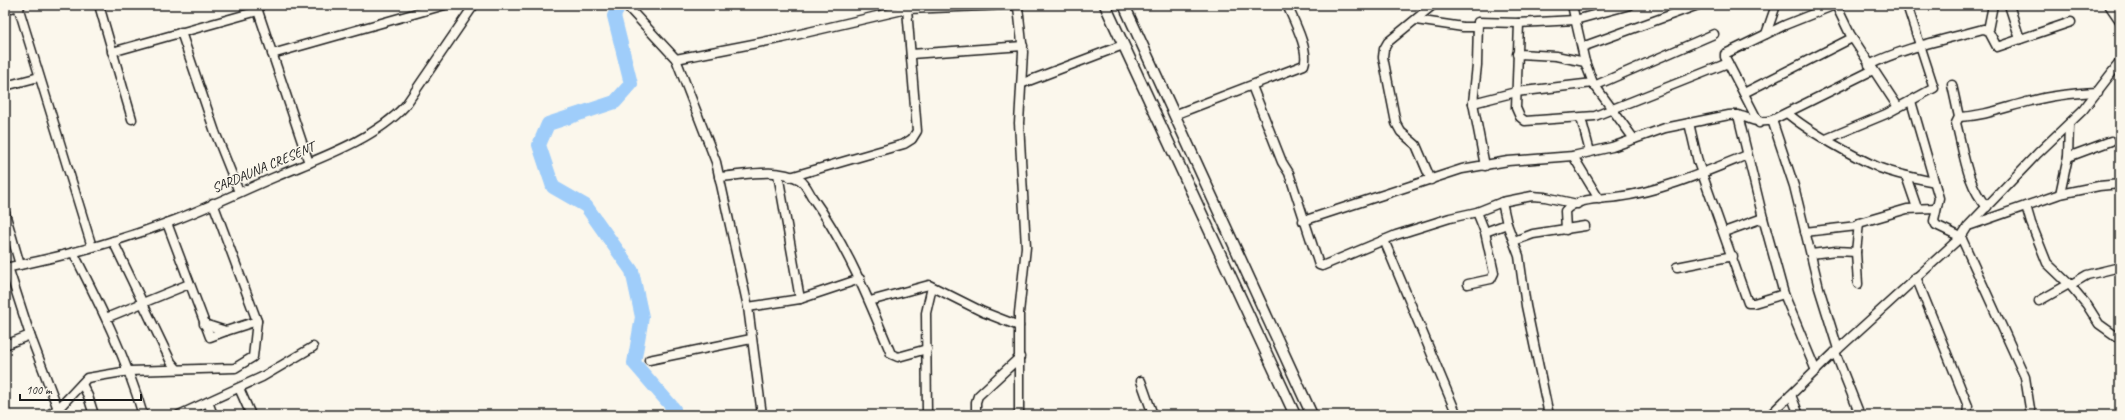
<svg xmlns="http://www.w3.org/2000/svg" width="2125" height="420" viewBox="0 0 2125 420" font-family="Caveat,sans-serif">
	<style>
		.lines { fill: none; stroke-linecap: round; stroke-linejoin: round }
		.river { stroke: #9fcdfa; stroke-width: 14 }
		.minor-casing { stroke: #1c1c1c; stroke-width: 11 }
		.major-casing { stroke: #1c1c1c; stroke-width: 13 }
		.minor { stroke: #fbf7ec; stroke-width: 8 }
		.major { stroke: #fbf7ec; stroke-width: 10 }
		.labels { text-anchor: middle; stroke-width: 3; stroke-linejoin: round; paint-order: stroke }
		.street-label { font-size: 14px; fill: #1c1c1c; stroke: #fbf7ec }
	</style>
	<rect width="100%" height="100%" fill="#fbf7ec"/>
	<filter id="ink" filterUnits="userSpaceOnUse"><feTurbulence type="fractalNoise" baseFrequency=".025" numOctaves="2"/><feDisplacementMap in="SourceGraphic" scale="8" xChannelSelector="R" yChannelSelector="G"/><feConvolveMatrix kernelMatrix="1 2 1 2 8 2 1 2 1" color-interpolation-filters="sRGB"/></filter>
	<g filter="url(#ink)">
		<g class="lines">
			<path class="river" d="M620,5L614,16L631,84L615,102L548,124L539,145L553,187L586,206L632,271L642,317L634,363L674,409L673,415"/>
			<g class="minor-casing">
				<g id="minor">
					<path d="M99,5L132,119"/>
					<path d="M256,5L309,163"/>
					<path d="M626,5L676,59L716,162L748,307L762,415"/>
					<path d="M1572,5L1585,62L1593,83L1634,139"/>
					<path d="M1836,5L1850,34L1898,107"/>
					<path d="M1993,5L1988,30L1997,47L2071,22"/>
					<path d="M2009,5L2020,39"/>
					<path d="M2109,5L2120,21"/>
					<path d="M18,6L92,247"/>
					<path d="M5,10L21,5"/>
					<path d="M1416,20L1463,27H1477"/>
					<path d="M1519,23L1516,108L1520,117L1525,121L1595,116L1728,63"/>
					<path d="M181,32L215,132L239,192"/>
					<path d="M1766,34L1776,5"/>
					<path d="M1582,47L1698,5"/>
					<path d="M112,52L258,11"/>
					<path d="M272,54L445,5"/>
					<path d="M911,54L1023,46"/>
					<path d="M1517,54L1556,56L1585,62"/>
					<path d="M676,59L783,38L907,9L1010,5L1018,7L1023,52L1019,123L1026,247L1019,313V415"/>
					<path d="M1869,65C1905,47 1944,40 1983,29L1988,30"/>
					<path d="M1023,83L1123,45"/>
					<path d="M1952,85L1959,117L1956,123C1964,152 1966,184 1987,207"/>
					<path d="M5,86L39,77"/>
					<path d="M1252,86L1282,162L1289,173L1319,265L1322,266L1396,235L1450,218L1477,212L1502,202L1532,196L1545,197L1577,204"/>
					<path d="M1594,86L1714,34"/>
					<path d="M1744,93L1852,38"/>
					<path d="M1911,101L1939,198L1934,221L1936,225L1961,237L2025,377L2031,415"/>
					<path d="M1473,103L1516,92L1593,83"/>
					<path d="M1787,113C1808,131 1854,157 1880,168C1898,175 1916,178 1934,182"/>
					<path d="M1174,115L1304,65C1310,51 1293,19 1287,5"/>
					<path d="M1738,115L1763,218L1784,294L1816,371"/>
					<path d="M1959,117C1985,116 2006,107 2031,101C2053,95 2076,93 2098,92"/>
					<path d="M1581,118L1590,152"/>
					<path d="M1772,120L1794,186L1819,288L1838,349"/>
					<path d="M1689,123L1698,162L1748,303H1754L1784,294"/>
					<path d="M1759,123L1725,57V54L1785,25L1835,5"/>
					<path d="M1826,139L1886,114L1934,88L1907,5"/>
					<path d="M1573,156L1599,199"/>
					<path d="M2068,157L2111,141"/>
					<path d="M1485,166L1473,103L1477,65L1478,22L1519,23L1575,20L1630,5"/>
					<path d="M778,174L800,299"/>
					<path d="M1906,176L1917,208"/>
					<path d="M719,177C745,175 777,167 800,180C805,183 809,192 812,197C846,244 869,300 891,354L898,357L927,349"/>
					<path d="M790,177L904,144L912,139L917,131L907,9"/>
					<path d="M1431,180L1416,145L1401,132L1396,123L1383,57L1384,49L1388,42L1433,5"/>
					<path d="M2060,194L2068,157L2069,125"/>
					<path d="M1502,202L1507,224L1519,256L1526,306L1549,415"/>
					<path d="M2026,206L2031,223L2047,263L2070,285L2087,305L2099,324L2120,339"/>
					<path d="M5,213L20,265"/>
					<path d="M1303,221L1462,169L1508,161L1573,156L1612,147L1665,128L1729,115C1747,113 1752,126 1772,120L1873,70"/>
					<path d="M167,223L210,337L226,331"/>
					<path d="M1971,225L2060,194L2099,186L2120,184"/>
					<path d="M1566,230L1565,211C1575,198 1602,199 1617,197C1662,191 1705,172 1747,155"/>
					<path d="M1485,232L1507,224"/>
					<path d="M1724,232L1763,218"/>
					<path d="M1805,232L1857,226"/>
					<path d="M1384,240L1457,415"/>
					<path d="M113,241L171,362L177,369"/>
					<path d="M1514,241L1533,234L1585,226"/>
					<path d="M73,252C100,305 126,357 143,415"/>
					<path d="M1811,254L1836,251L1856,252"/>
					<path d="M8,267L30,335L58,409"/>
					<path d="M1677,267L1733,256"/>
					<path d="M5,268C62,257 120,241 175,220C209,207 242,191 275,177C317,159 374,140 405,106L474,5"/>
					<path d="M1916,277L1968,406L1967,415"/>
					<path d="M1468,284L1491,279L1494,273L1485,232L1477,212"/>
					<path d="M1858,284L1856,252L1859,223L1907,209L1936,208"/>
					<path d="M2070,285L2087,275L2120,267"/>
					<path d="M870,301L929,285L983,312L1019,326"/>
					<path d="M2039,301L2069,284"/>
					<path d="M748,307L800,299L860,279"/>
					<path d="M106,318L189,284"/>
					<path d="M204,324L226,331L257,321"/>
					<path d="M5,345L30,335"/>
					<path d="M1835,352L1860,415"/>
					<path d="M649,360L751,339"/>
					<path d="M1141,381L1153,415"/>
					<path d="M82,384L88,396L94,415"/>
					<path d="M239,388L251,415"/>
					<path d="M1791,395L1799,415"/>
					<path d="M208,402L213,415"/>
					<path d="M5,414V415"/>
					<path d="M48,415L58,409L87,378L129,371L235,368L253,357L257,321L213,203"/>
					<path d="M179,415L262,377L313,347"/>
					<path d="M927,415L926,313L932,287"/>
					<path d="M976,415V402L978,396L1020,357"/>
					<path d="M1770,415L1835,352L1961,237L1968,226L2038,153L2083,110L2120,62"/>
				</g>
			</g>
			<g class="major-casing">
				<g id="major">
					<path d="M1105,5L1295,415"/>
					<path d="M1124,5L1312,415"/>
				</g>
			</g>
			<use href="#minor" class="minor"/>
			<use href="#major" class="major"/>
		</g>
	</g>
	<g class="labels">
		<g class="street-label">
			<text transform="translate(263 167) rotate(-23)" y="5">SARDAUNA CRESENT</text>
		</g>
	</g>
	<rect width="2125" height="420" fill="none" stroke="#fbf7ec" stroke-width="20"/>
	<rect x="10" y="10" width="2105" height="400" fill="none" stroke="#1c1c1c" stroke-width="1.5" filter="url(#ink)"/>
	<path d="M20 394v6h121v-6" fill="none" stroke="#1c1c1c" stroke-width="2"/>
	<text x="26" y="394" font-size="12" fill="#1c1c1c" stroke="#fbf7ec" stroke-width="3" paint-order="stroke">100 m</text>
</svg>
